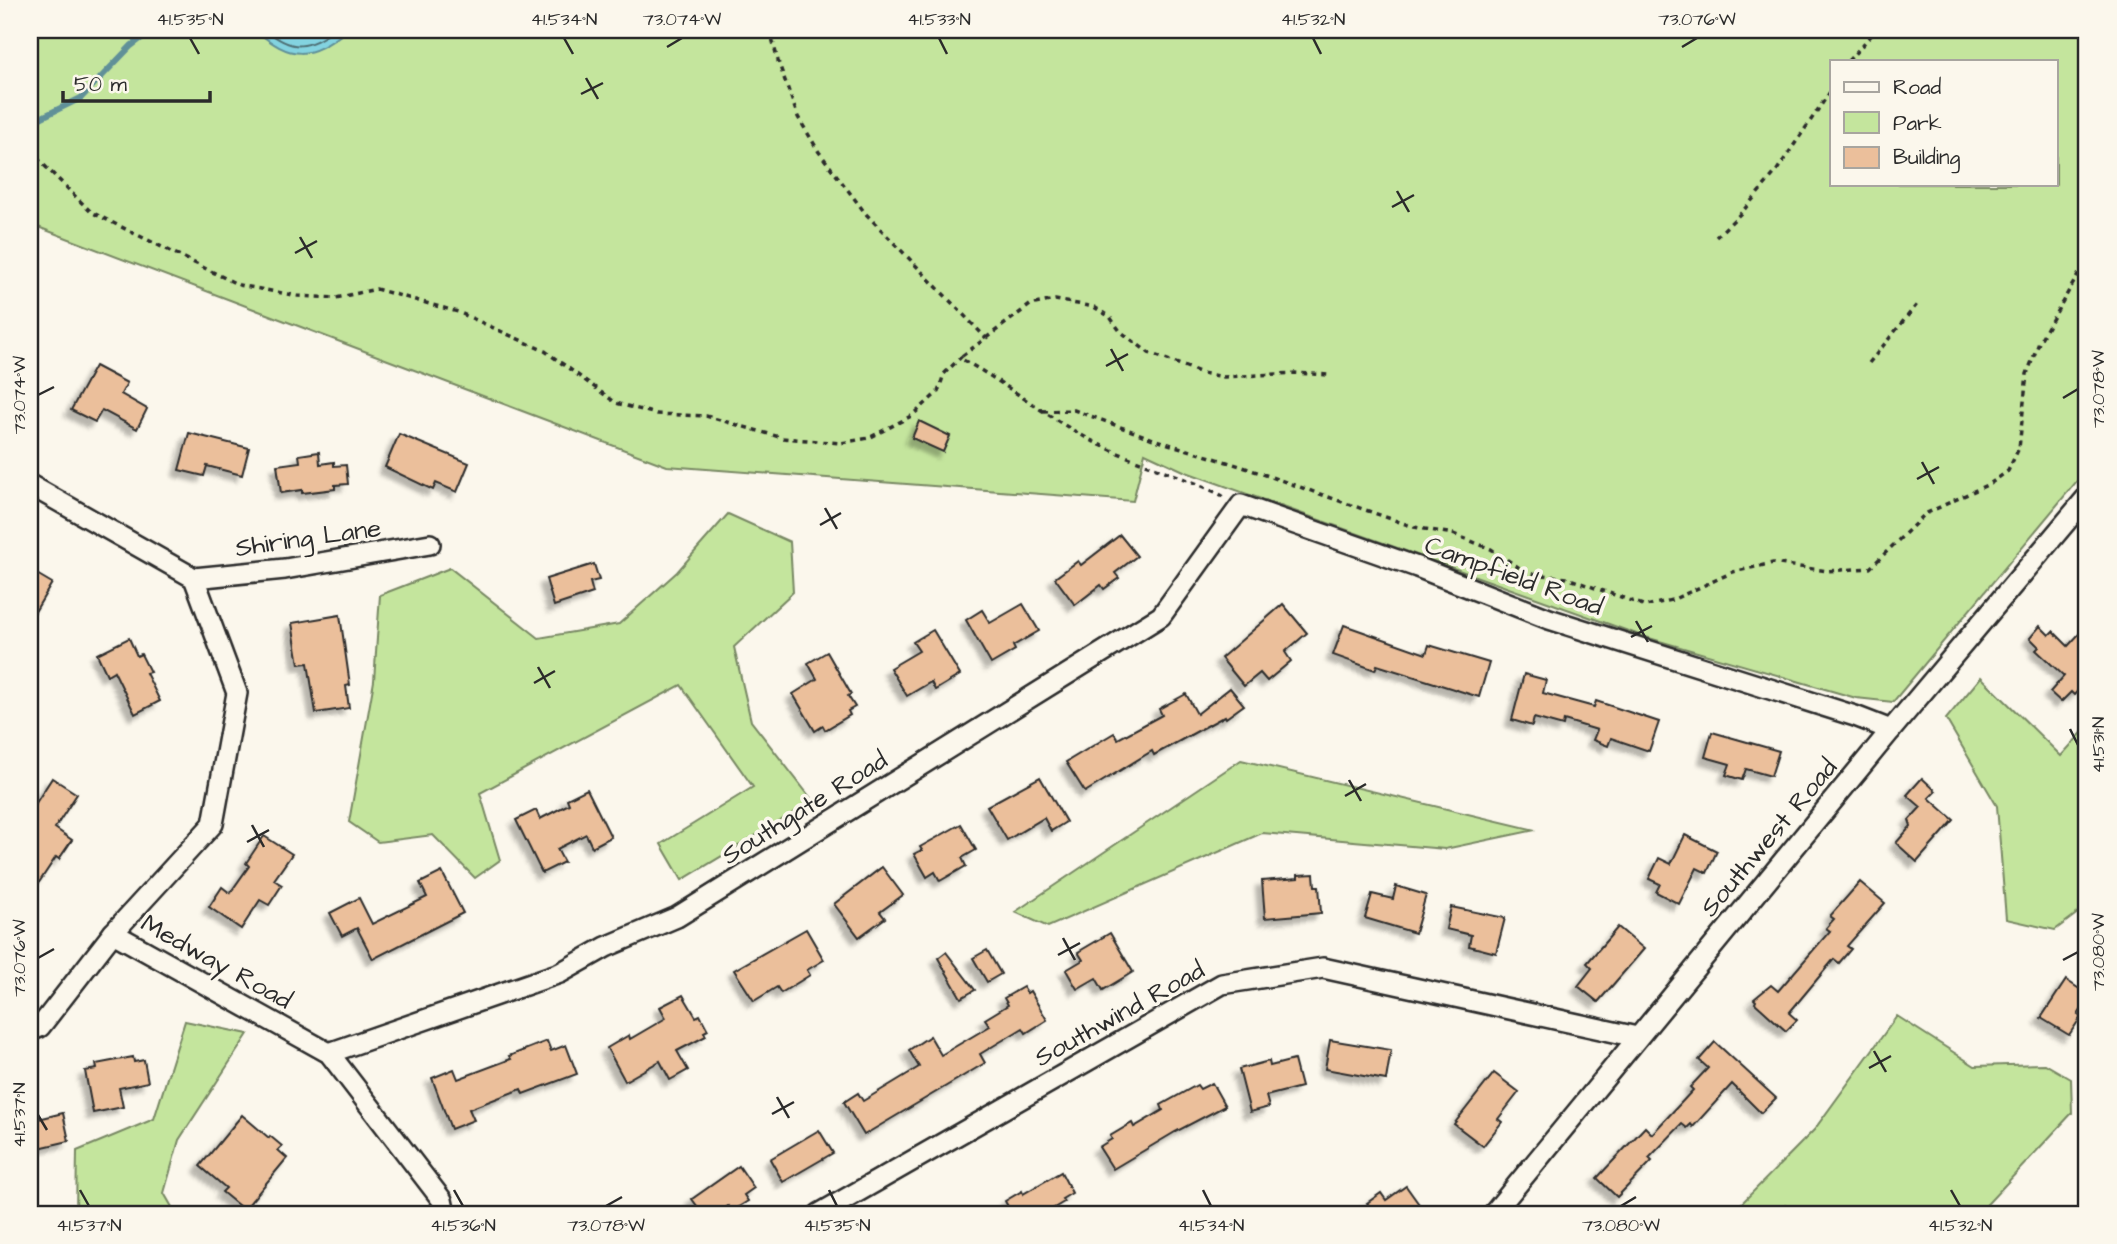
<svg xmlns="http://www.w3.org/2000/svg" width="2117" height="1244" viewBox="0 0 2117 1244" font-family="'Architects Daughter',sans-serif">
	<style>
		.green { fill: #c4e59d; stroke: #788864; stroke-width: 2; fill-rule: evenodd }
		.water { fill: #83d3e0; stroke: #609098; stroke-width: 2 }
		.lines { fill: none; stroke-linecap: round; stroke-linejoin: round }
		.shore { stroke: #4e6e73; stroke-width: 2 }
		.stream { stroke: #609098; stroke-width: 6 }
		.building { fill: #ebbf9b; stroke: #2b2b2b; stroke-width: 2; filter: url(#shadow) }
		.street-casing { stroke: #2b2b2b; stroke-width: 24 }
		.path { stroke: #2b2b2b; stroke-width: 3.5; stroke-dasharray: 5 5; stroke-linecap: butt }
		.street { stroke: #fbf7ec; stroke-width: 19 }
		.ticks { fill: none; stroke: #2b2b2b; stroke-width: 2.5 }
		.labels { text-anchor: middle; stroke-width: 7; stroke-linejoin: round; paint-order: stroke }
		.street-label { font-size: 26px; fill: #2b2b2b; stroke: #fbf7ec }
		.neatline { fill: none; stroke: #2b2b2b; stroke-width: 2.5 }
		.ticks-label { font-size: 18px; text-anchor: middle; fill: #2b2b2b }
	</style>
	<defs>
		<filter id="shadow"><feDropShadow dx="-6" dy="6" stdDeviation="2" flood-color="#0004"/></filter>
	</defs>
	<rect width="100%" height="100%" fill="#fbf7ec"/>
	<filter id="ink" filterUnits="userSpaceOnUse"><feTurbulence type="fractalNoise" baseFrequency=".0143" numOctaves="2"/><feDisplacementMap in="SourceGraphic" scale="14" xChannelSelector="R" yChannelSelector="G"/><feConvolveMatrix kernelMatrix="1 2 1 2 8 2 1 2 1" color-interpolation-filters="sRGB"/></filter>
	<g filter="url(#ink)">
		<g class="green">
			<path d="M30,30H2087V469L1893,702L1856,698L1642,636L1186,472L1145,453L1133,501L667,466L30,224ZM1832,61H2056V184H1832Z"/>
			<path d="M728,514L790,542L793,592L734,647L751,721L813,801L682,880L661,844L753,787L681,685L480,793L500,860L475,878L433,835L378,842L349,822L374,681L380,595L450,568L539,638L619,624L677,572Z"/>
			<path d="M1981,677L2061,756L2087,727V906L2055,930L2006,919L1997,806L1946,719Z"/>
			<path d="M1241,760L1535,830L1445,849L1262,833L1048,927L1015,912Z"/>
			<path d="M1897,1016L1975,1066L2045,1064L2071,1079L2072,1113L1978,1214H1800L1785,1205L1778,1214H1731L1814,1130Z"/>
			<path d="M185,1021L248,1034L179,1140L164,1193L176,1214H76L77,1151L154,1119Z"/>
		</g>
		<path class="water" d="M255,30H347C310,61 291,60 255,30Z"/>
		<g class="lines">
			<path class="shore" d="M266,30C294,53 307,48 335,30"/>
			<path class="stream" d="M30,123L81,98L131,46L152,30"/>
		</g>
		<g class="building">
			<path d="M95,366L127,383L121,394L147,409L137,429L102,410L95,422L71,410Z"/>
			<path d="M919,421L950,436L943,452L912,438Z"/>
			<path d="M189,433L249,448L242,475L207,466L204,476L179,470Z"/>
			<path d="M399,434L469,463L457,492L436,483L433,490L385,467Z"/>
			<path d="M319,452L320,464L334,462V466L346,465L348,484L335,485V489L302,493V490L281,493L277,465L300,462L299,455Z"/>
			<path d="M1120,535L1137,556L1115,573L1119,578L1104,589L1101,585L1075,605L1055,578L1078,561L1081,565Z"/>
			<path d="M594,564L599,580L590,582L593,593L554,606L546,579Z"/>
			<path d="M30,570L52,583L30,620Z"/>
			<path d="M1023,604L1039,631L1013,646L1015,650L991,664L966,620L982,610L990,623Z"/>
			<path d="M1283,604L1307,633L1285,652L1291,661L1267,681L1260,673L1244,686L1221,658Z"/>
			<path d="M340,615L350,685L346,686L349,708L316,713L308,663L299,664L292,623Z"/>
			<path d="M1344,625L1426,654L1429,645L1489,663L1479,697L1377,665L1375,670L1333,655Z"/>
			<path d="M2040,626L2049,635L2053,631L2068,646L2079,634L2087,642V681L2074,695L2071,692L2061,702L2050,692L2064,676L2036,650L2039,647L2030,638Z"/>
			<path d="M933,630L960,675L935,690L931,682L907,696L890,668L919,651L913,642Z"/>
			<path d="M129,638L137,656L141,654L150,672L146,673L160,701L135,714L114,671L107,675L97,654Z"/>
			<path d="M827,652L851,694L848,696L855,707L848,711L850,715L825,730L823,726L815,731L793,694L817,679L808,663Z"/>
			<path d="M1524,674L1546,680L1543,693L1594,707L1596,701L1659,722L1649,751L1611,738L1608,746L1593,740L1597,730L1564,720L1563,726L1534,718L1532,726L1512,720Z"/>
			<path d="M1230,688L1244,705L1226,718L1225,716L1154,755L1152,751L1085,792L1066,762L1114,733L1118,739L1162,715L1159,709L1186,694L1197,714Z"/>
			<path d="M1712,732L1779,751L1771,776L1746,769L1742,780L1726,775L1730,764L1705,757Z"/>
			<path d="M1040,777L1066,822L1051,831L1044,818L1007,840L987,806Z"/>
			<path d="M52,778L77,794L55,828L72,840L59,859L56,857L30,896V821L35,814L32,809Z"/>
			<path d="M1922,778L1936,791L1929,798L1954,820L1917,862L1896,843L1911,826L1909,820L1921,807L1907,795Z"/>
			<path d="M587,789L611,837L592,847L586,834L557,849L564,862L542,873L516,820L536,810L540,819L569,804L567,799Z"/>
			<path d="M961,824L976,850L962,858L966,866L940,881L935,872L927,877L914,854L922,850L920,847Z"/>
			<path d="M1685,835L1717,851L1707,873L1697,868L1679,904L1656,892L1660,884L1649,879L1659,858L1671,864Z"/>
			<path d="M264,836L292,854L274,880L282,885L269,905L260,900L241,929L209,907L222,887L230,893L249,866L246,863Z"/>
			<path d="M882,867L903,895L880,912L885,918L859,937L834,904Z"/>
			<path d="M442,872L463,913L373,959L357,928L342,936L330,913L359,898L372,924L427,897L420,883Z"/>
			<path d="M1314,874L1315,886H1319L1321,913L1265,918L1262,881L1298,878V875Z"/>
			<path d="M1860,882L1885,903L1847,946L1851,949L1839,963L1834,959L1789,1013L1797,1020L1786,1031L1755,1003L1756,1001L1754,999L1771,985L1778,991L1830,931L1826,928L1834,919L1830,916Z"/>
			<path d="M1396,886L1426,895L1415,933L1365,918L1372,894L1393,899Z"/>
			<path d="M1451,907L1505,918L1496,953L1469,946L1471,935L1446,929Z"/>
			<path d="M1618,927L1644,949L1598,1002L1578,986L1592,968L1587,963Z"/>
			<path d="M806,929L824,960L807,970L810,975L781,993L777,987L754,1001L734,970Z"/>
			<path d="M1110,933L1133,972L1103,990L1096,978L1077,989L1066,970L1083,960L1078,952Z"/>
			<path d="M987,950L1001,974L987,982L973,958Z"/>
			<path d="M946,952L975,990L961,998L938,958Z"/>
			<path d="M2066,980L2087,994V1001L2078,1015L2081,1017L2069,1035L2041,1018Z"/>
			<path d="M1023,987L1027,993L1030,991L1047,1020L1026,1033L1023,1028L980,1054L985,1063L864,1135L844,1102L858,1093L863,1101L919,1067L909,1050L930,1036L941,1055L990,1026L985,1019L1008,1005L1004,998Z"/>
			<path d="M683,995L696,1017L700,1015L708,1030L704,1032L706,1036L677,1051L688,1070L670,1080L660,1061L625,1081L607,1048L629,1035L630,1039L666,1018L660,1007Z"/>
			<path d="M1330,1040L1391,1050L1386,1080L1325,1069Z"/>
			<path d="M547,1041L551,1051L566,1045L577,1074L523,1094L521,1089L469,1109L474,1120L451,1129L432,1078L454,1069L458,1079L511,1059L509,1056Z"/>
			<path d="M1715,1042L1776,1098L1761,1113L1732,1084L1693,1127L1691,1124L1687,1128L1682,1124L1649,1158L1652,1161L1617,1197L1597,1178L1645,1127L1652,1134L1693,1090L1690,1087L1708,1068L1699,1060Z"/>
			<path d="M133,1057L134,1062L144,1060L148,1082L119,1088L123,1107L93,1113L85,1071L97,1069L96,1064Z"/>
			<path d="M1294,1060L1301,1087L1266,1096L1269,1107L1250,1112L1239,1069L1269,1061L1270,1066Z"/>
			<path d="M1494,1073L1519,1092L1498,1119L1502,1122L1483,1146L1454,1124Z"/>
			<path d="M1212,1083L1225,1106L1175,1132L1113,1169L1099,1147L1112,1139L1110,1136L1132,1123L1134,1127L1163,1110L1161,1105L1197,1085L1200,1089Z"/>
			<path d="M63,1113L69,1141L30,1150V1121Z"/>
			<path d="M242,1115L269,1138L270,1136L282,1146L278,1150L287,1158L244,1210L222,1192L226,1188L200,1166Z"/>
			<path d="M819,1130L833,1153L783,1182L770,1159Z"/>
			<path d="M739,1166L754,1188L744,1195L748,1201L732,1211L728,1206L717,1214H703L692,1199Z"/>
			<path d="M1061,1172L1072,1193L1062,1199L1064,1202L1044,1214H1012L1005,1201L1022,1191L1023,1194Z"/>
			<path d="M1406,1186L1421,1207L1411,1214H1365L1372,1209L1367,1203L1381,1193L1386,1200Z"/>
		</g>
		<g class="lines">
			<g class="street-casing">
				<g id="street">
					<path d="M30,485L194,578L237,693L213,824L113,933L40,1027L30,1031"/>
					<path d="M194,578L285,569L430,544"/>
					<path d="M113,933L329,1053L442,1200L445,1214"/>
					<path d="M329,1053L560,973L606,947L677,917L1161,616L1241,505L1417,567L1549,619L1855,716L1891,730"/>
					<path d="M819,1214L1222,984L1323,968L1637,1037"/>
					<path d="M1493,1214L1891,730L2087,497"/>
				</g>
			</g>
			<g class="path">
				<path d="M770,30L778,61L798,117L819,152L866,214L986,338"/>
				<path d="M1848,61L1876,30"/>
				<path d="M30,151L91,212L239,285L298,296L336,298L376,289L458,312L545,351L616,403L656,414L706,416L783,438L841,443L869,438L913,415L938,392L944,374L962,356L963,360C1013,387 1057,426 1109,449C1147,466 1187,477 1223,496"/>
				<path d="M1716,237L1742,212L1775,173L1832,89"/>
				<path d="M962,356L1030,305L1055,300L1094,307L1110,317L1120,331L1149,353L1202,373L1224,377L1295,373L1329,375"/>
				<path d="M1869,363L1919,302"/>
				<path d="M1043,411L1074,410L1159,441L1240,466L1414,527L1453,534L1491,549L1527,573L1567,578L1646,606L1672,600L1733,572L1773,563L1827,571L1870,568L1925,514L1991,483L2008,471L2019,448L2027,374L2040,340L2087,260"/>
			</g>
			<use href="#street" class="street"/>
		</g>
	</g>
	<path class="ticks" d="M190,38L199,54M564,38L573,54M939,38L947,54M1313,38L1321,54M667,47L682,38M1682,47L1697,38M586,78L598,99M581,94L603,83M1397,191L1409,212M1392,207L1414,195M300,237L312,258M295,253L317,241M1111,349L1123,371M1106,366L1128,354M38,395L54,387M2063,398L2078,389M1922,462L1934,484M1917,479L1939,467M825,508L837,529M820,525L841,513M1636,621L1648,642M1631,637L1652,626M538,667L550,688M534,683L555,671M2070,729L2078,745M1349,780L1361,801M1345,796L1366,784M252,825L264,847M247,842L269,830M1063,938L1075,960M1058,955L1080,943M38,958L54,949M2063,960L2078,952M1874,1051L1886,1072M1869,1068L1891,1056M777,1097L789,1118M772,1114L794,1102M38,1115L47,1130M80,1190L89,1206M454,1190L463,1206M829,1190L837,1206M1203,1190L1211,1206M1951,1190L1960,1206M606,1206L622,1197M1621,1206L1636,1197"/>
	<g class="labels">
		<g class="street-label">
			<text transform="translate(308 537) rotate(-8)" y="9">Shiring Lane</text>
			<text transform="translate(1514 575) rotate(20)" y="9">Campfield Road</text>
			<text transform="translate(804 807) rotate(-32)" y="9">Southgate Road</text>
			<text transform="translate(1768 837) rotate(-50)" y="9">Southwest Road</text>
			<text transform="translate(217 961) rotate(29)" y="9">Medway Road</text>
			<text transform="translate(1119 1013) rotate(-29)" y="9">Southwind Road</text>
		</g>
	</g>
	<rect width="2117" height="1244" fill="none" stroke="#fbf7ec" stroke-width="77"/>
	<rect x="1830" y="60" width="228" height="126" fill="#fbf7ec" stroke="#a8a59f" stroke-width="2"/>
	<rect x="1844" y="82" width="35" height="10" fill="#fbf7ec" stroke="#a8a59f" stroke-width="2"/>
	<text x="1893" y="94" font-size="21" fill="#2b2b2b">Road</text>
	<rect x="1844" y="112" width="35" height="21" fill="#c4e59d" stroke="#a8a59f" stroke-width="2"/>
	<text x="1893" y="130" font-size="21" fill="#2b2b2b">Park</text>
	<rect x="1844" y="147" width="35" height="21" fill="#ebbf9b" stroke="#a8a59f" stroke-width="2"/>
	<text x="1893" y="164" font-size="21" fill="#2b2b2b">Building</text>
	<path d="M63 91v10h147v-10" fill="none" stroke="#2b2b2b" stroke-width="3.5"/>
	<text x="74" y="91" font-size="21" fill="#2b2b2b" stroke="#fbf7ec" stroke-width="5" paint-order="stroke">50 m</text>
	<rect x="38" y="38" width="2040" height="1168" class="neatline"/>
	<g class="ticks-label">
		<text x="190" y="25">41.535°N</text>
		<text x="564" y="25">41.534°N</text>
		<text x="682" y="25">73.074°W</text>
		<text x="939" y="25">41.533°N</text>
		<text x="1313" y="25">41.532°N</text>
		<text x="1697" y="25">73.076°W</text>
		<text transform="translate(2098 389) rotate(-90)" y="6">73.078°W</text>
		<text transform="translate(19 395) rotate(-90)" y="6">73.074°W</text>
		<text transform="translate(2098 745) rotate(-90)" y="6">41.531°N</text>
		<text transform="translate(2098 952) rotate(-90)" y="6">73.080°W</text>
		<text transform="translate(19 958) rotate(-90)" y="6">73.076°W</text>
		<text transform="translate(19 1115) rotate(-90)" y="6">41.537°N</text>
		<text x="89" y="1231">41.537°N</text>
		<text x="463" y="1231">41.536°N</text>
		<text x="606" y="1231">73.078°W</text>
		<text x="837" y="1231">41.535°N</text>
		<text x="1211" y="1231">41.534°N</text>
		<text x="1621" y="1231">73.080°W</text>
		<text x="1960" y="1231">41.532°N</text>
	</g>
</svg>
